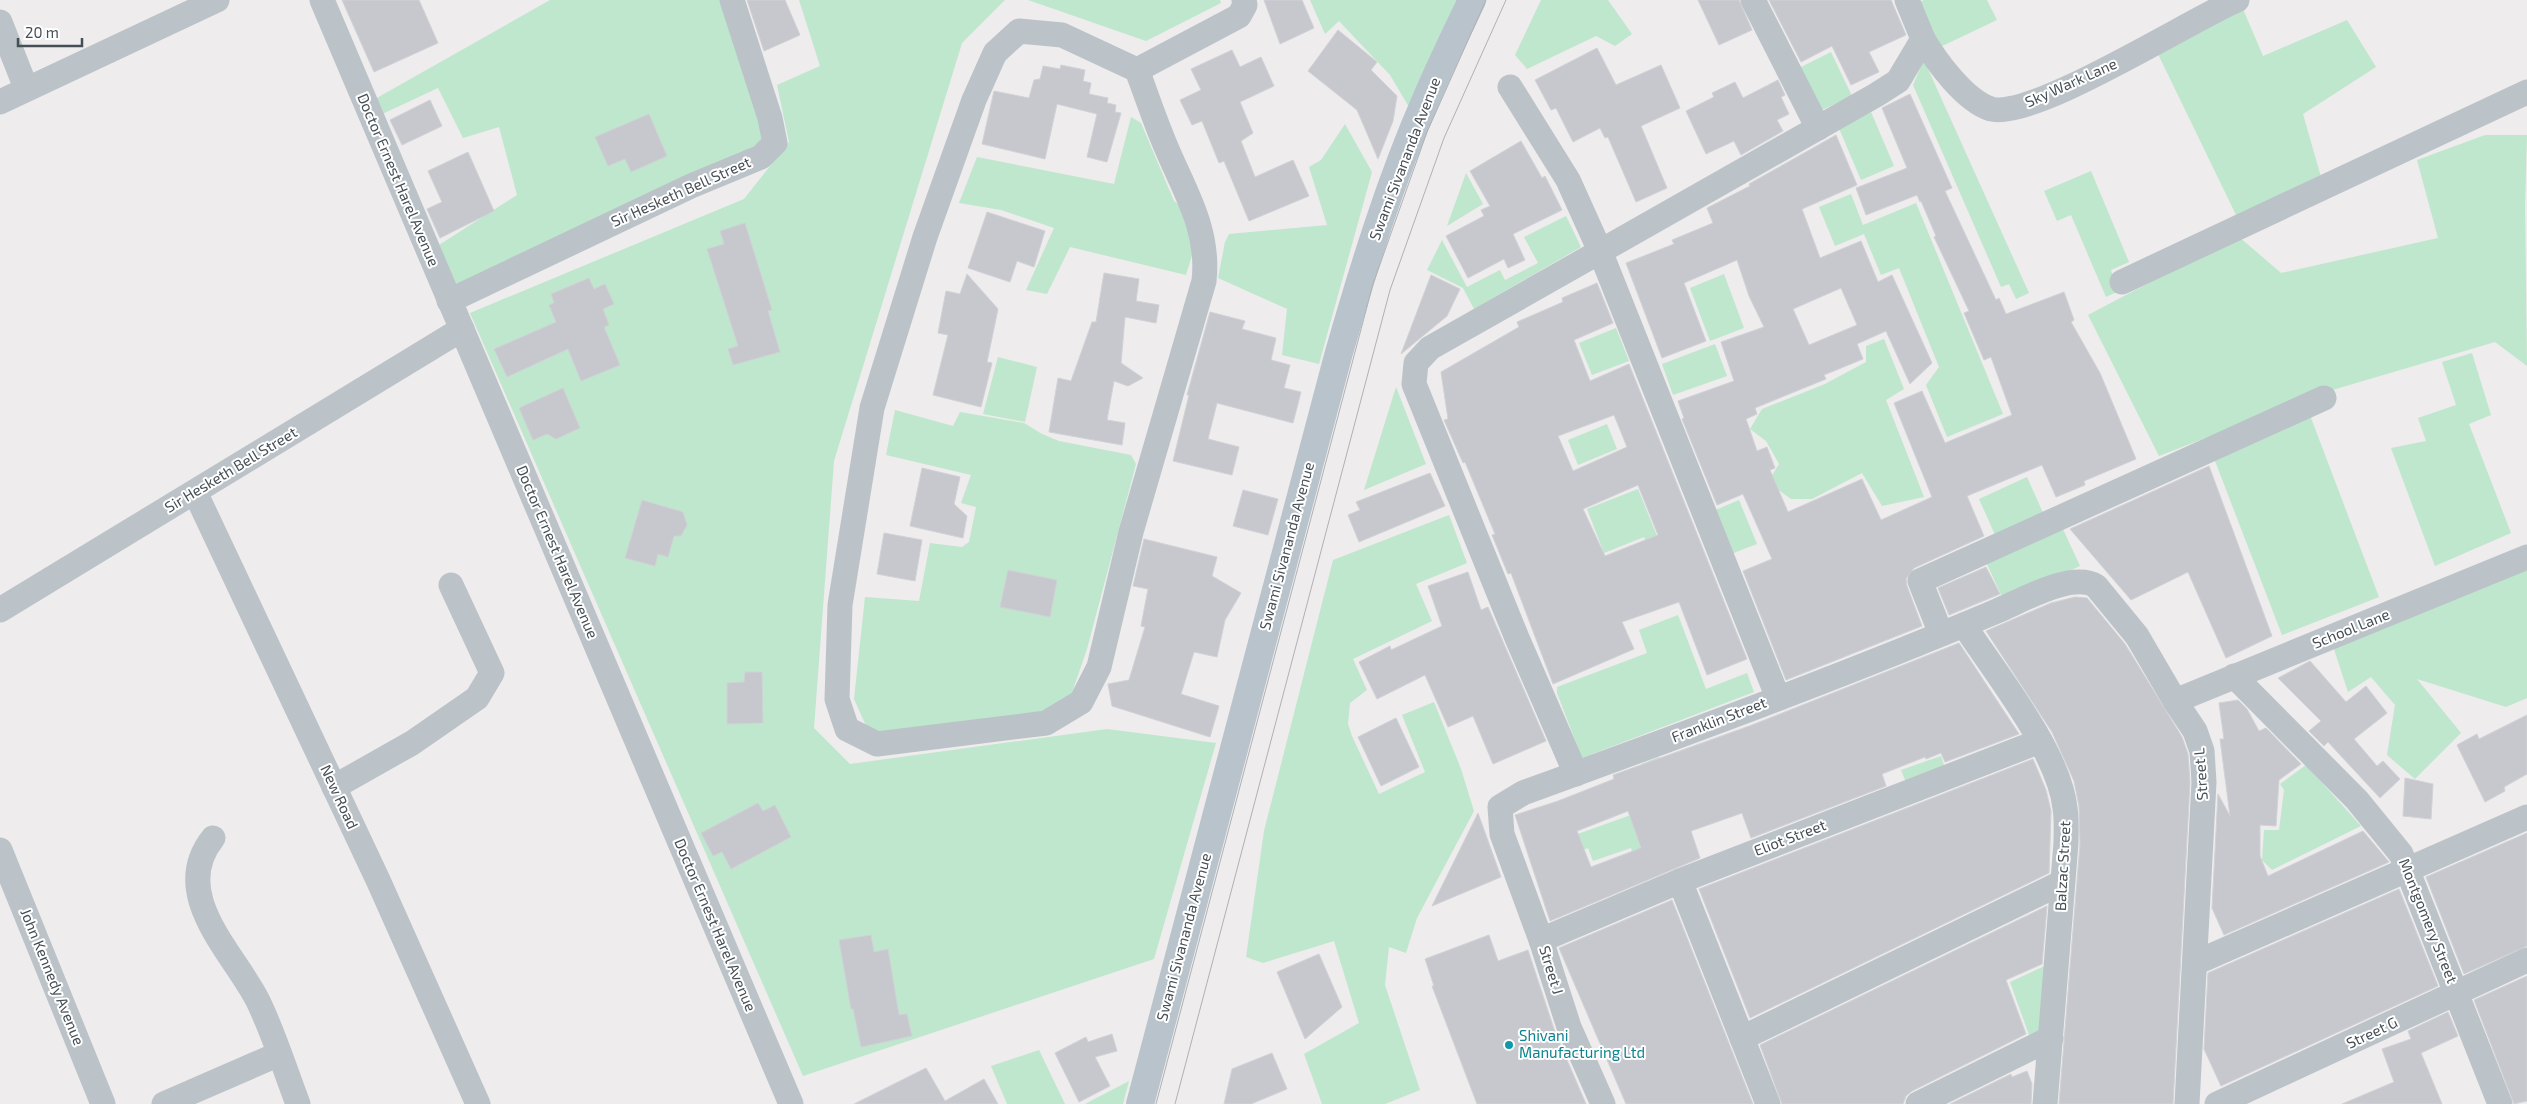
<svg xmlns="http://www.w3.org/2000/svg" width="2527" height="1104" viewBox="0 0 2527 1104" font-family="'Exo 2',sans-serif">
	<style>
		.green { fill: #bee7cd }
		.building { fill: #c7c8ce; stroke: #d0d2d6; fill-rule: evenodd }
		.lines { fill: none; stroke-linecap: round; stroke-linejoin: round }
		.street { stroke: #bbc3c9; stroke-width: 25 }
		.secondary { stroke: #b9c3cb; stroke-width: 28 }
		.tram { stroke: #aeb1b5; stroke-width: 1 }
		.culture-dot { fill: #0f9aa8; stroke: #fff; stroke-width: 2 }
		.labels { text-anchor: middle; stroke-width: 4; stroke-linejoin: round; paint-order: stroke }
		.street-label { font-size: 15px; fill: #464f56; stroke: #fff }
		.culture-label { font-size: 15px; fill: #0d838f; stroke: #fff; text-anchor: start }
	</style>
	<rect width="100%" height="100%" fill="#eeecec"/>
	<g class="green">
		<path d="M550,0H722L765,141L455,292L439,245L517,195L499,127L463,138L438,88L378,116L375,99Z"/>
		<path d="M799,0H1005L962,43L834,461L814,728L850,764L1107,729L1216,743L1154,959L803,1076L470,313L744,199L789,142L777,85L820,66Z"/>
		<path d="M1028,0H1220L1221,3L1146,41Z"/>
		<path d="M1310,0H1465L1412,112L1390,75L1339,21L1325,34Z"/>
		<path d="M1541,0H1608L1632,34L1615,46L1596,36L1527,69L1515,55Z"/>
		<path d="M1924,0H1987L1997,20L1938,48L1917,3Z"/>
		<path d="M2243,9L2263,56L2347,20L2376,67L2303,114L2321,177L2238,219L2158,54Z"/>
		<path d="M1831,52L1852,96L1820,111L1799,68Z"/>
		<path d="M1924,60L2029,293L2016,299L2009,284L2001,287L1913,85Z"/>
		<path d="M1871,112L1894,166L1861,180L1838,126Z"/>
		<path d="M1131,117L1141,123L1174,201L1186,210L1193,252L1186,275L1070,247L1047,294L1026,290L1054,228L1001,210L959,203L977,157L1114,184Z"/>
		<path d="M1345,124L1372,172L1319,364L1282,355L1287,309L1218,278L1225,242L1229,234L1327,225L1309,167L1321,160Z"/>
		<path d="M2485,135H2527L2525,205L2527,366L2495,342L2319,394L2159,456L2088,315L2238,236L2281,273L2438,238L2417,160Z"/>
		<path d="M2091,171L2129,262L2111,270L2119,291L2106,297L2071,215L2057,221L2044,191Z"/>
		<path d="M1466,173L1483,204L1447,226Z"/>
		<path d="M1851,194L1863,225L1916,203L2003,414L1947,437L1926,385L1939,367L1899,268L1881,275L1864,234L1835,246L1819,207Z"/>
		<path d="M1566,216L1581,247L1474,309L1463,288L1427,270L1442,240L1467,287L1500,270L1505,280L1538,263L1524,237Z"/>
		<path d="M1724,274L1744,328L1710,341L1690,288Z"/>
		<path d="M1616,328L1629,361L1592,375L1579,343Z"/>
		<path d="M1884,339L1904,389L1886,400L1924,497L1882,506L1862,473L1812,499H1791L1768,482L1779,464L1766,441L1750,429L1762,409L1825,384L1866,362V346Z"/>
		<path d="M1715,344L1727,376L1673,395L1662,364Z"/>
		<path d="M2472,353L2491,415L2469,424L2511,533L2435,566L2391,448L2426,441L2418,418L2456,405L2442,362Z"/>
		<path d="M998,357L1037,367L1025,422L983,414Z"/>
		<path d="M1396,387L1426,464L1364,490Z"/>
		<path d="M895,410L953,426L960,412L1024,423L1042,434L1059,441L1131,455L1136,464L1087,649L1068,704L968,730L886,735L867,728L854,699L865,597L919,601L930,543L962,547L969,542L976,507L961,503L971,475L886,455Z"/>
		<path d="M2308,410L2379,597L2282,635L2210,448Z"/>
		<path d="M1607,424L1617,449L1578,465L1568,440Z"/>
		<path d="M2027,477L2044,515L1996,537L1979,499Z"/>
		<path d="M1638,489L1657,536L1656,566L1644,537L1604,553L1587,509Z"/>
		<path d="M1739,500L1757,544L1731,554L1713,511Z"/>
		<path d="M1449,515L1467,563L1416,584L1432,621L1353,659L1367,690L1350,703L1348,724L1352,736L1379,794L1425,772L1402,715L1434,702L1461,769L1474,811L1417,918L1406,953L1389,947L1385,985L1420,1090L1385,1104H1322L1304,1054L1359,1023L1334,941L1263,963L1246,957L1264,831L1333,560Z"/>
		<path d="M2062,527L2080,566L2004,601L1986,562Z"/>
		<path d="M2527,568V698L2506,707L2417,679L2461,733L2415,779L2387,755L2395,705L2371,677L2348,692L2330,637Z"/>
		<path d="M1678,615L1706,689L1747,673L1754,692L1582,758L1557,693V687L1647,653L1639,630Z"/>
		<path d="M1941,756L1946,771L1907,785L1901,770Z"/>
		<path d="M1659,757L1672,791L1702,803L1634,828L1642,852L1633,855L1631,848L1593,861L1588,848L1580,851L1575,835L1656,806L1641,764Z"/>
		<path d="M2306,765L2361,826L2272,870L2262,860L2264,830H2279L2284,790L2280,784Z"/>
		<path d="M2049,964L2042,1031L2029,1035L2010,982Z"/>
		<path d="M1039,1050L1065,1104H1007L991,1066Z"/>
		<path d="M1129,1081L1123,1104H1085Z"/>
	</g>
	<g class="building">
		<path d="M342,0H419L438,43L374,72Z"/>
		<path d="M747,0H785L800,35L764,51Z"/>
		<path d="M1264,0H1302L1314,28L1280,44Z"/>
		<path d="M1698,0H1739L1752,30L1719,45Z"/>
		<path d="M1769,0H1891L1906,35L1869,52L1879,72L1851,85L1832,46L1801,62Z"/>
		<path d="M1338,30L1377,62L1371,70L1397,96L1393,121L1378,159L1357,110L1308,71Z"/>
		<path d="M1597,48L1616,85L1661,65L1680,108L1641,126L1667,188L1636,202L1608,137L1605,138L1600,128L1573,142L1556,108L1551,110L1535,80Z"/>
		<path d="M1232,50L1240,67L1261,57L1274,86L1240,102L1253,133L1241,141L1255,177L1293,160L1309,196L1249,221L1224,161L1219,163L1202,121L1192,125L1180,100L1201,90L1191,69Z"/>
		<path d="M1061,65L1085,70L1083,81L1091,83L1089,94L1108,98L1107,103L1116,105L1115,112L1121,113L1107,162L1087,157L1097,114L1057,104L1045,159L982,144L994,91L1029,98L1034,80L1040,79L1043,66L1060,69Z"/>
		<path d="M1778,80L1785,95L1781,97L1789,114L1777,120L1783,131L1741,155L1734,141L1706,154L1686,111L1714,97L1712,93L1735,82L1743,98Z"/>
		<path d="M1910,94L1952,188L1945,191L1996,300L1999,298L2006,314L2064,292L2074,320L2071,322L2100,373L2136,459L2084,481L2085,485L2056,497L2042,465L1967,496L1984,536L1914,568L1906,579L1907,586L1922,626L1786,680L1743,571L1772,559L1743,494L1717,505L1682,419L1684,418L1678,401L1734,381L1721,342L1764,327L1749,296L1737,260L1684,283L1706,341L1662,358L1626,263L1674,244L1672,240L1713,223L1707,208L1750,186L1749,184L1836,135L1857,185L1802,209L1820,258L1861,241L1878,282L1892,275L1932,363L1910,384L1886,331L1857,344L1863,359L1824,375L1826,379L1755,408L1757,414L1746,419L1757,451L1767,447L1775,468L1770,470L1788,512L1862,479L1881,520L1932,497L1894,403L1922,391L1945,443L2012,415L1991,357L1984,360L1964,313L1969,311L1934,237L1936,236L1921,201L1920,202L1917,195L1866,215L1856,188L1907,168L1882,108ZM1841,288L1857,325L1809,345L1793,309Z"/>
		<path d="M430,100L442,126L402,145L390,120Z"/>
		<path d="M649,114L667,156L631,172L625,159L608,166L595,137Z"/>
		<path d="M1521,141L1542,178L1545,176L1562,210L1513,234L1525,260L1508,268L1504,259L1468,278L1446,236L1484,216L1481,210L1490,206L1470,171Z"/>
		<path d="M468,152L494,211L440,238L427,209L442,202L428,171Z"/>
		<path d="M987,212L1045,231L1034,267L1017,261L1010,282L968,268Z"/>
		<path d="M745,223L772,310L768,311L780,352L733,365L728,349L738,346L707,249L724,244L720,231Z"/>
		<path d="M1104,273L1139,279L1136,301L1159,305L1156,323L1125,317L1121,363L1143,378L1128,386L1114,381L1107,420L1125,423L1122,445L1049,432L1058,378L1071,381L1092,322H1096Z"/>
		<path d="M967,274L998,309L987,362L992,363L981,407L933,395L948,335L938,333L946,291L960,294Z"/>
		<path d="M1431,275L1460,289L1447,316L1401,354Z"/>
		<path d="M589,278L594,289L605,284L614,304L603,309L609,325L604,327L620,365L581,381L568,349L507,377L494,349L556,322L549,305L554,303L551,294Z"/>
		<path d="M1597,283L1613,323L1574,340L1590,381L1629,364L1747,659L1707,675L1679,602L1622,622L1634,649L1553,684L1511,573L1508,574L1492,535L1495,534L1465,462L1463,463L1444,420L1448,419L1441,372L1519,327L1517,322L1563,302L1562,298ZM1614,415L1627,447L1573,471L1558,436ZM1638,485L1658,535L1605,556L1583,509Z"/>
		<path d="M1210,312L1245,321L1242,329L1276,338L1271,360L1290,365L1284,388L1301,392L1293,423L1217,403L1208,439L1239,447L1232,475L1173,461L1189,395H1187Z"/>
		<path d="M563,388L580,428L556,439L547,434L533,440L519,408Z"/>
		<path d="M2209,466L2272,636L2226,658L2188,572L2131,600L2070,529Z"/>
		<path d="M922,468L960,477L954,504L967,516L963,538L910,526Z"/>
		<path d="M1430,473L1445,506L1359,542L1348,515L1360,510L1356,502Z"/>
		<path d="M1243,490L1278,499L1268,535L1233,526Z"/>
		<path d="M642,500L683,512L687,525L681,536H674L668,557L658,554L655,566L625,558Z"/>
		<path d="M884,533L922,540L915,581L877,574Z"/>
		<path d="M1144,539L1217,557L1212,576L1241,593L1225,620L1217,657L1194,652L1181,694L1219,706L1210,737L1112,706L1108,684L1129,680L1145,627L1141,626L1148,589L1133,586Z"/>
		<path d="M1986,567L2000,594L1949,615L1938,588Z"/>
		<path d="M1008,570L1057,580L1050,617L1000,607Z"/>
		<path d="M1468,572L1481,610L1488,607L1546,741L1493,764L1473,716L1448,727L1425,675L1377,699L1359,662L1390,646L1391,650L1442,626L1428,586Z"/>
		<path d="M2075,597L2087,598L2125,644L2182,737L2188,754L2190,782L2173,1104H2059L2080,844L2079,806L2074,781L2052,732L1986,631L2051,603Z"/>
		<path d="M1959,643L2019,734L1945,762L1941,753L1926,759L1925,757L1882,774L1886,786L1751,838L1742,813L1691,831L1700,858L1550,921L1515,815L1558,801L1614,779L1613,775L1752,725ZM1628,811L1641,848L1591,867L1577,831Z"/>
		<path d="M2310,661L2346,702L2366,686L2387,713L2354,739L2377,766L2383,761L2400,779L2380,798L2328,742L2324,746L2309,731L2321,721L2278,678Z"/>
		<path d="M745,672H762L763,723L727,724V683L744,682Z"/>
		<path d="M2238,700L2247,709L2259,731L2266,728L2301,764L2279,780L2276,826L2260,825V856L2268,876L2363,831L2389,862L2224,935L2212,908L2218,794L2230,816L2220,739H2224L2219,703Z"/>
		<path d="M2527,715V774L2504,787L2505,791L2485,802L2457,745L2477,734L2479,739Z"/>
		<path d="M1396,718L1419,767L1381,786L1358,737Z"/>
		<path d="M2033,759L2046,790L2051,811L2049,873L1750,1018L1699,889Z"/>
		<path d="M2405,778L2433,784L2431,819L2403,816Z"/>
		<path d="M758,803L763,811L775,805L791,837L731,869L722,852L713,856L701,833Z"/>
		<path d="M1478,813L1501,877L1432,906Z"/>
		<path d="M2527,833V946L2464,974L2426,877Z"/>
		<path d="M2399,889L2438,986L2221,1086L2204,1049L2208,973Z"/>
		<path d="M1672,900L1753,1104H1626L1559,948Z"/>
		<path d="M2047,906L2042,964L2006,980L2026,1034L1912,1091L1906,1096L1903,1104H1782L1760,1045Z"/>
		<path d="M871,935L874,952L888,949L899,1015L907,1014L912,1036L861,1047L853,1009H851L839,940Z"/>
		<path d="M1489,935L1498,961L1528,950L1555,1032L1586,1104H1477L1432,986H1434L1425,959Z"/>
		<path d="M1319,954L1342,1007L1305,1039L1277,972Z"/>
		<path d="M2527,976V1101L2514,1104L2474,1000Z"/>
		<path d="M2448,1012L2458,1036L2421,1053L2442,1104H2342L2394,1082L2382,1049L2411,1039L2408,1031Z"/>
		<path d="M1112,1034L1117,1051L1095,1057L1110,1086L1079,1102L1055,1053L1086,1037L1088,1042Z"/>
		<path d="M1272,1053L1287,1089L1251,1104H1224L1232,1069Z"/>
		<path d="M926,1068L945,1101L984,1079L998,1104H854Z"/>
		<path d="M2027,1071L2032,1084L2031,1104H1950L2011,1074L2012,1077Z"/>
	</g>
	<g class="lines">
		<g class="street">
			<path d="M322,0L791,1104"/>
			<path d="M1753,0L1818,128"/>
			<path d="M0,22L26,88"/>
			<path d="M1019,31L1062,35L1137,70C1146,94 1154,118 1164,142C1183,189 1210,228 1204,281L1131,532L1099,667L1081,702L1046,723L877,744L847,729L837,699L840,605L872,408L925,237L974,100L995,53Z"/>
			<path d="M1923,39C1936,61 1965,101 1991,109C2033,120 2190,20 2237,0"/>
			<path d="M1137,70L1239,16L1245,5L1244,0"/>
			<path d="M1510,87L1568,180L1600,251L1778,698"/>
			<path d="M0,102L217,0"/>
			<path d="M2122,282L2527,92"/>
			<path d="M449,301L691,186L761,157L775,143L770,118L732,0"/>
			<path d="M195,492L378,880L478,1104"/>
			<path d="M0,610L462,329"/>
			<path d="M1964,625C1996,674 2059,752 2065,808C2067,820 2066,831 2066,843L2045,1104"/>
			<path d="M1941,634L1920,581L2324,398"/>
			<path d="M2234,676L2357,800L2401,854L2500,1104"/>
			<path d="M2175,701L2527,557"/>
			<path d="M1576,774L1517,638L1414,384L1416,363L1430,348L1876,95L1898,81L1923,39L1907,0"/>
			<path d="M334,787L412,743L477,698L492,673L451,585"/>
			<path d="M213,838C168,894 234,953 258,1001C274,1034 285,1070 298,1104"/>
			<path d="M0,850L103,1104"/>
			<path d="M1680,881L1768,1104"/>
			<path d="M1541,940L1680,881L2040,741"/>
			<path d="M2195,963L2527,817"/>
			<path d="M1742,1038L2061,883"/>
			<path d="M164,1104L279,1054"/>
			<path d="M1603,1104L1569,1027L1541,940L1502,834L1500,807L1523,793C1682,735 1841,677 1997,611C2021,601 2072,571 2096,586L2137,636L2175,701L2195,731L2202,751L2204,782L2187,1104"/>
			<path d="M1918,1104L2051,1038"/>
			<path d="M2217,1104L2527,960"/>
		</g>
		<path class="secondary" d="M1140,1104L1338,356C1363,269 1390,181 1427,97C1441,64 1457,32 1472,0"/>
		<g class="tram">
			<path d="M1156,1104L1373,284L1427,132L1486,0"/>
			<path d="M1175,1104L1390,290L1444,138L1506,0"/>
		</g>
	</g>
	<circle class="culture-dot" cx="1509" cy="1045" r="5"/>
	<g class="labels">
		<g class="street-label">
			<text transform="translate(2071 83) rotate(-24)" y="5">Sky Wark Lane</text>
			<text transform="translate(1405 159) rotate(-69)" y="5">Swami Sivananda Avenue</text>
			<text transform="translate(398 180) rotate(67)" y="5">Doctor Ernest Harel Avenue</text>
			<text transform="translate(681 192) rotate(-24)" y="5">Sir Hesketh Bell Street</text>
			<text transform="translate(231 470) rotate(-31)" y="5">Sir Hesketh Bell Street</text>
			<text transform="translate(1287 546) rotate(-75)" y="5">Swami Sivananda Avenue</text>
			<text transform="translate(557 552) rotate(67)" y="5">Doctor Ernest Harel Avenue</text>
			<text transform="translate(2351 629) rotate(-22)" y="5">School Lane</text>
			<text transform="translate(1719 720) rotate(-21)" y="5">Franklin Street</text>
			<text transform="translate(2201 774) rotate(-94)" y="5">Street L</text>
			<text transform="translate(339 797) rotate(65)" y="5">New Road</text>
			<text transform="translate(1790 838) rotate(-21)" y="5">Eliot Street</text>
			<text transform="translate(2063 866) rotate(-87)" y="5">Balzac Street</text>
			<text transform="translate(2428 921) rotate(68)" y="5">Montgomery Street</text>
			<text transform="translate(715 925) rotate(67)" y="5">Doctor Ernest Harel Avenue</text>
			<text transform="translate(1184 937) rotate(-75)" y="5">Swami Sivananda Avenue</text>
			<text transform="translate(1551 970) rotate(73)" y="5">Street J</text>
			<text transform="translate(52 977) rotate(68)" y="5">John Kennedy Avenue</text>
			<text transform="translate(2372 1033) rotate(-25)" y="5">Street G</text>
		</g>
		<g class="culture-label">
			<text x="1519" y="1041">Shivani<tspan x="1519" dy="17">Manufacturing Ltd</tspan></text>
		</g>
	</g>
	<path d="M18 38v8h64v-8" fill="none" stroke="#464f56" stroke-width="2.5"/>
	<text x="25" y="38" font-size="15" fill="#464f56" stroke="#ffffff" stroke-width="4" paint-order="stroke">20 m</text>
</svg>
